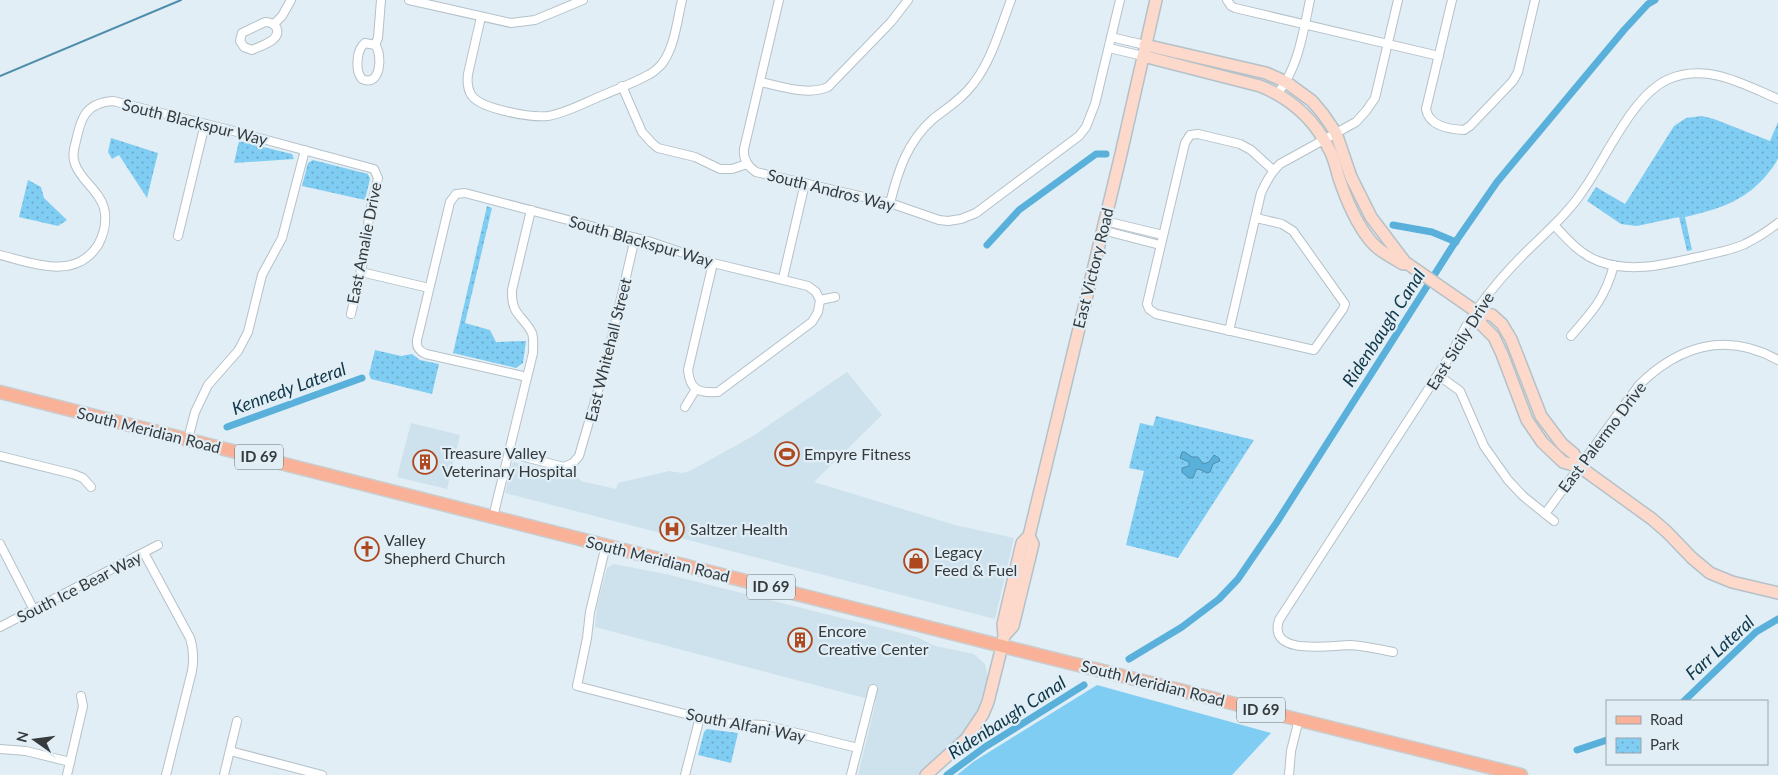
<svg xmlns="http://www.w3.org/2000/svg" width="1778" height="775" viewBox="0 0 1778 775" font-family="Lato,sans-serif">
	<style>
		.built { fill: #cee2ed }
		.grass { fill: #80cdf4 }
		.park { fill: url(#park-dots) }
		.water { fill: #59b0db; stroke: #4e8dac }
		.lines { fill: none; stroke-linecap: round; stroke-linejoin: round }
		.stream { stroke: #4e8dac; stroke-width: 2 }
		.canal { stroke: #59b0db; stroke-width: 7 }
		.street-casing { stroke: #b5c1c8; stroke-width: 10 }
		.secondary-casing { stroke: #b5c1c8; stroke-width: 14 }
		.primary-casing { stroke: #cacccd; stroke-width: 15 }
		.street { stroke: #fff; stroke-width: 8 }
		.secondary { stroke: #fcd9cb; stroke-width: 11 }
		.primary { stroke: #f9b298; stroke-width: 12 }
		.labels { text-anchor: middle; stroke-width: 4.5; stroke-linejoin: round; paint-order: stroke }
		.shield { fill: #e1eef5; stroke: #697074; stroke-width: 1 }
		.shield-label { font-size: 15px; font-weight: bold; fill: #353a3d }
		.street-label { font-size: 16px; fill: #353a3d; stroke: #e1eef5 }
		.poi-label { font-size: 16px; fill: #353a3d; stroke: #e1eef5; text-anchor: start }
		.water-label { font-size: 18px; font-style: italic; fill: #103749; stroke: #e1eef5 }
	</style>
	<defs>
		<pattern id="park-dots" width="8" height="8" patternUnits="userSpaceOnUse" patternTransform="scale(1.25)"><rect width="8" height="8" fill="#80cdf4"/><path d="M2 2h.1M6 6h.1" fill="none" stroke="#6aa7c7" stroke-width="1.8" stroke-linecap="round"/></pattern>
	</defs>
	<rect width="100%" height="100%" fill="#e1eef5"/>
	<g class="built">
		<path d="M847,372L882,415L814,482L955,525L1014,538L995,619L505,493L513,462L559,473L572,471L581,481L616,489L618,483L669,471L682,473L690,471L753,436Z"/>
		<path d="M411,423L460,435L447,489L397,477Z"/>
		<path d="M614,564L670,575L917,637L935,646L974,654L985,664L988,678L978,710L965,732L952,746L932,761L919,775H858L876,701L595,627L597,606L607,568Z"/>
	</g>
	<path class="grass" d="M1097,685L1271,733L1232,775H957L973,762Z"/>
	<g class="park">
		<path d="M1702,116L1714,119L1770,141L1778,122C1778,132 1778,149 1778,158C1776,164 1769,172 1765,177C1743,202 1716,210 1685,217L1692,250L1687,251L1679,217L1637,226L1621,224L1587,201L1596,187L1625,204L1674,126L1686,118Z"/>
		<path d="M111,138L158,153L147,198L119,155L112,159L108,152Z"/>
		<path d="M239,141L292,154L294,159L234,163Z"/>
		<path d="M313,160L368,174L370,179L365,200L302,186L308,163Z"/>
		<path d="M28,180L41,187L44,198L67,220L58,226L19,217Z"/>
		<path d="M487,206L492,208L465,323L490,330L496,342L526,341L523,363L516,368L453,353Z"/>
		<path d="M375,350L401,356L412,354L420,360L439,364L432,394L371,379L369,374Z"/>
		<path d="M1156,416L1254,440L1178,558L1126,545L1144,471L1129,468L1140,423L1153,426Z"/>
		<path d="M707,729L738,733L731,763L698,755L704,732Z"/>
	</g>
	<path class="water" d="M1182,452H1185L1192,457H1198L1203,464L1209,462L1214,455L1219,458L1220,461L1213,464L1210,472L1207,473L1199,469L1196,470L1193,478H1189L1182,472V468L1189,466V462L1180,458Z"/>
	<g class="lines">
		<path class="stream" d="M0,76L181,0"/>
		<g class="canal">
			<path d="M1393,225L1432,232L1456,242"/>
			<path d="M987,245L1019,210L1096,154H1106"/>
			<path d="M227,427L362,378"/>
			<path d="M1129,659L1182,627L1219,599L1238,579L1277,522L1452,247L1497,182L1624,30L1648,4L1655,0"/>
			<path d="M1684,701L1756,632L1778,619"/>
			<path d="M1577,750L1607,740"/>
			<path d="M947,775L985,747L1084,685"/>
		</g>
		<g class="street-casing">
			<g id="street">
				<path d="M409,0L511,23L535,20L583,0"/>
				<path d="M779,0L744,149C743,159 747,166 756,172L890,203L939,220L948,221L961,219L976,213L1079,136L1086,127L1095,104L1120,0"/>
				<path d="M1227,0L1231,6L1235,8L1439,56"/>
				<path d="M1452,0L1426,109C1429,126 1448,129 1464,130L1470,126L1513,81L1518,72L1535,0"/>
				<path d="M481,17L468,74C467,82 467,89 472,96C482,109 531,118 548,116C566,113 584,103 601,96C617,89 634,83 650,74C654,72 658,68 661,65C675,48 677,20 682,0"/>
				<path d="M265,22C270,22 273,23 276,27C283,40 260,46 252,50L244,47L240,41L242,33Z"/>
				<path d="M274,24L282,16L291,0"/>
				<path d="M1111,37L1145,45"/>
				<path d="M365,43L375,45C383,54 381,88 362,79C355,71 356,50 365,43Z"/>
				<path d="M375,45L378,38L381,0"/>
				<path d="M1109,48L1143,56"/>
				<path d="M760,82C781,86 807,96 828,87L891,22L908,0"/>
				<path d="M622,86L642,132L652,143L658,148L695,157L720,169H732L747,164"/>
				<path d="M1278,93C1299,66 1303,32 1310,0"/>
				<path d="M890,203C898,171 907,142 933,119C947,108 962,99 973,84C992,60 1000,28 1011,0"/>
				<path d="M1256,218L1282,224L1293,231L1345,304L1343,309L1314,350L1156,314L1149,309L1147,304L1185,143L1190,135L1198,134L1240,144L1251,150L1273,170"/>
				<path d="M1105,221L1163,235"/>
				<path d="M1554,225C1567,239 1580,254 1598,261C1630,273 1662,265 1693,258C1711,254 1729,251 1745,244C1757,238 1768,231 1778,223"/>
				<path d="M1102,230L1160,245"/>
				<path d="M178,236L205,124"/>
				<path d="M0,255C33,263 75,281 98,245C104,234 107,220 104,208C99,190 81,181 75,164C72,156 74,149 76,141C81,117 86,103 113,101L226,129L374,169L378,178L369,215L366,248L351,314"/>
				<path d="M713,263L688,370C690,391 699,393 718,392L812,322L818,312L820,300"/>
				<path d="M361,272L429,288"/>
				<path d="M783,278L805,183"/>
				<path d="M820,300L835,297"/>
				<path d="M1229,331L1261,193C1266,182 1271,172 1280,164L1356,122L1366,111L1375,98L1398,0"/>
				<path d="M1571,336C1593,311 1605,298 1614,265"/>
				<path d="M1438,375L1460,391L1484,446L1508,480L1523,496L1554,521"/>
				<path d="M527,377L426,354C419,351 416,347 417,340L450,202L456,194L465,193L648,241L713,263L808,286L816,292L820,300"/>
				<path d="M685,407L696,389"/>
				<path d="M188,439L195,412L208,385L238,351L248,332L262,275L282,238L305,150"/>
				<path d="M509,453L564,467L573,463L579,456L606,363L635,238"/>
				<path d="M0,456L73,474L83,478L91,487"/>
				<path d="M1545,514L1639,385C1679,346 1726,331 1778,360"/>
				<path d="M493,517L533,353C533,347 534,339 532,333C523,315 511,316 512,290L531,210"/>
				<path d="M0,544L34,610"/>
				<path d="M606,545L590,612L587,638L577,686L720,723L764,725L858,748"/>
				<path d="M144,553L190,638C194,650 194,659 192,671L166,775"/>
				<path d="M0,627L158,545"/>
				<path d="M1393,652C1379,649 1365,646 1350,645C1332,645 1267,657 1279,620L1453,351C1470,314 1496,282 1525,253C1545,233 1568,214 1584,189C1606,158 1633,94 1669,79C1708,63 1743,84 1778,99"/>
				<path d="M0,749L26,751L70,762"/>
				<path d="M230,751L322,775"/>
				<path d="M67,775L83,706L81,696"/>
				<path d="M224,775L237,721"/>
				<path d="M685,775L700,717"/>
				<path d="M851,775L873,689"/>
				<path d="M1289,775L1291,751L1299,719"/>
			</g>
		</g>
		<g class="secondary-casing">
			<g id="secondary">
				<path d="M1145,45L1266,73L1286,82L1312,101L1323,114L1336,133L1351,177L1371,217L1405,262L1477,312L1492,315L1502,324L1511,339L1541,416L1562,444L1574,454L1580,467"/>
				<path d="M1143,56L1260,86C1290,98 1314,119 1329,149C1334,157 1336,168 1339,178C1346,199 1355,221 1369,239C1377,250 1391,257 1403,264"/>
				<path d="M1477,312L1482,325L1494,337L1502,354L1527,420L1542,442L1563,462L1580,467L1652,519L1667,532L1692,558L1710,573L1732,582L1778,593"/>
				<path d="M1004,636L1013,626L1033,544L1029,536"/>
				<path d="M926,775L966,739L983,714L988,702L1002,646L1004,636L1003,624L1022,543L1029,536L1121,154L1156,0"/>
			</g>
		</g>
		<g class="primary-casing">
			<path id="primary" d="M0,392L1002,646L1521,775"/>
		</g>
		<use href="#street" class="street"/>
		<use href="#secondary" class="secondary"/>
		<use href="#primary" class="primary"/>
	</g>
	<defs>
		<g id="stadium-ring" transform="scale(1.25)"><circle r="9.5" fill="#e1eef5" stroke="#ae481e" stroke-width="1.5"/><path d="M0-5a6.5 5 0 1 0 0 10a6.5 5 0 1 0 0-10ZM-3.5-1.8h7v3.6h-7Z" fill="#ae481e"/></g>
		<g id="building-ring" transform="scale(1.25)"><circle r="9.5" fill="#e1eef5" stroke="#ae481e" stroke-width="1.5"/><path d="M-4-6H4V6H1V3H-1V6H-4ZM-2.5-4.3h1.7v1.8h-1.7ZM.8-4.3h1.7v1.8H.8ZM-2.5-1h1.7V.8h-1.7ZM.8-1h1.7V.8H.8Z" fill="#ae481e"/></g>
		<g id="hospital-ring" transform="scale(1.25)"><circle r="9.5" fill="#e1eef5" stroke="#ae481e" stroke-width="1.5"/><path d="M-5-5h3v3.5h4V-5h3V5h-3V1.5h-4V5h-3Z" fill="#ae481e"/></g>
		<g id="church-ring" transform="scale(1.25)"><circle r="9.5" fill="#e1eef5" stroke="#ae481e" stroke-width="1.5"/><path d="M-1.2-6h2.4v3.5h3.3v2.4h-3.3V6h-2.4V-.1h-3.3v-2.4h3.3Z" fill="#ae481e"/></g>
		<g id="shop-ring" transform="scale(1.25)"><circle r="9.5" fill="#e1eef5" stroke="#ae481e" stroke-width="1.5"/><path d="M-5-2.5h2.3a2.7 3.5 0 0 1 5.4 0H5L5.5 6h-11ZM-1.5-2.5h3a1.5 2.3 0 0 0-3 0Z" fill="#ae481e"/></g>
	</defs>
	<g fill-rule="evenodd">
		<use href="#stadium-ring" x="787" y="454"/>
		<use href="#building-ring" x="425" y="462"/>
		<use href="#hospital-ring" x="672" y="529"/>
		<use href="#church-ring" x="367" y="549"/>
		<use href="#shop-ring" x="916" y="561"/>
		<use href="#building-ring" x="800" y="640"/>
	</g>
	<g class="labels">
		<g class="shield">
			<rect x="235" y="444.5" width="48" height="25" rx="4"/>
			<rect x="747" y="574.5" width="48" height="25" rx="4"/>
			<rect x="1237" y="697.5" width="48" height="25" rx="4"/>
		</g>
		<g class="shield-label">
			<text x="259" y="462">ID 69</text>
			<text x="771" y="592">ID 69</text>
			<text x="1261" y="715">ID 69</text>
		</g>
		<g class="street-label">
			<text transform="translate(195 122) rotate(14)" y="6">South Blackspur Way</text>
			<text transform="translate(831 190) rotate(14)" y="6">South Andros Way</text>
			<text transform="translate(641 241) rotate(16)" y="6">South Blackspur Way</text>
			<text transform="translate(364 243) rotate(-79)" y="6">East Amalie Drive</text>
			<text transform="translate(1093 268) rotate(-76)" y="6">East Victory Road</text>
			<text transform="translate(1460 341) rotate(-58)" y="6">East Sicily Drive</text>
			<text transform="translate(608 350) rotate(-76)" y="6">East Whitehall Street</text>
			<text transform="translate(149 430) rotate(14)" y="6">South Meridian Road</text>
			<text transform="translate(1602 437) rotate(-53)" y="6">East Palermo Drive</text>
			<text transform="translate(658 559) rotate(14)" y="6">South Meridian Road</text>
			<text transform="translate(79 587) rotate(-27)" y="6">South Ice Bear Way</text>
			<text transform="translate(1153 683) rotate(14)" y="6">South Meridian Road</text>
			<text transform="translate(746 725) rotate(11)" y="6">South Alfani Way</text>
		</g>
		<g class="poi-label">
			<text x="442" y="459">Treasure Valley<tspan x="442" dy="18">Veterinary Hospital</tspan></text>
			<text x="804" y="460">Empyre Fitness</text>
			<text x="690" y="535">Saltzer Health</text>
			<text x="384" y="546">Valley<tspan x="384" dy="18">Shepherd Church</tspan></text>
			<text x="934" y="558">Legacy<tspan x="934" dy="18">Feed &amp; Fuel</tspan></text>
			<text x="818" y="637">Encore<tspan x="818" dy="18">Creative Center</tspan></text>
		</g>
		<g class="water-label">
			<text transform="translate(1384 328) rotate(-57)" y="6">Ridenbaugh Canal</text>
			<text transform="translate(289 389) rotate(-20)" y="6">Kennedy Lateral</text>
			<text transform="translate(1720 648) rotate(-42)" y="6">Farr Lateral</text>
			<text transform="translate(1007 718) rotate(-33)" y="6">Ridenbaugh Canal</text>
		</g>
	</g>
	<rect x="1606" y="700" width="162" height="65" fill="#e1eef5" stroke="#9ca6ab"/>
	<rect x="1616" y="716" width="25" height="8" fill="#f9b298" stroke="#9ca6ab"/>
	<text x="1650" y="725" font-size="15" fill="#353a3d">Road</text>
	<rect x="1616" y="738" width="25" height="15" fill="url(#park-dots)" stroke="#9ca6ab"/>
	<text x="1650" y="750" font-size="15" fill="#353a3d">Park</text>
	<g transform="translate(35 740) rotate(284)" stroke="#e1eef5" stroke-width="4" paint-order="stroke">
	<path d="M0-4L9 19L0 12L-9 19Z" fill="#353a3d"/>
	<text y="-8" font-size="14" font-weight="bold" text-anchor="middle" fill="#353a3d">N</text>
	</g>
</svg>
